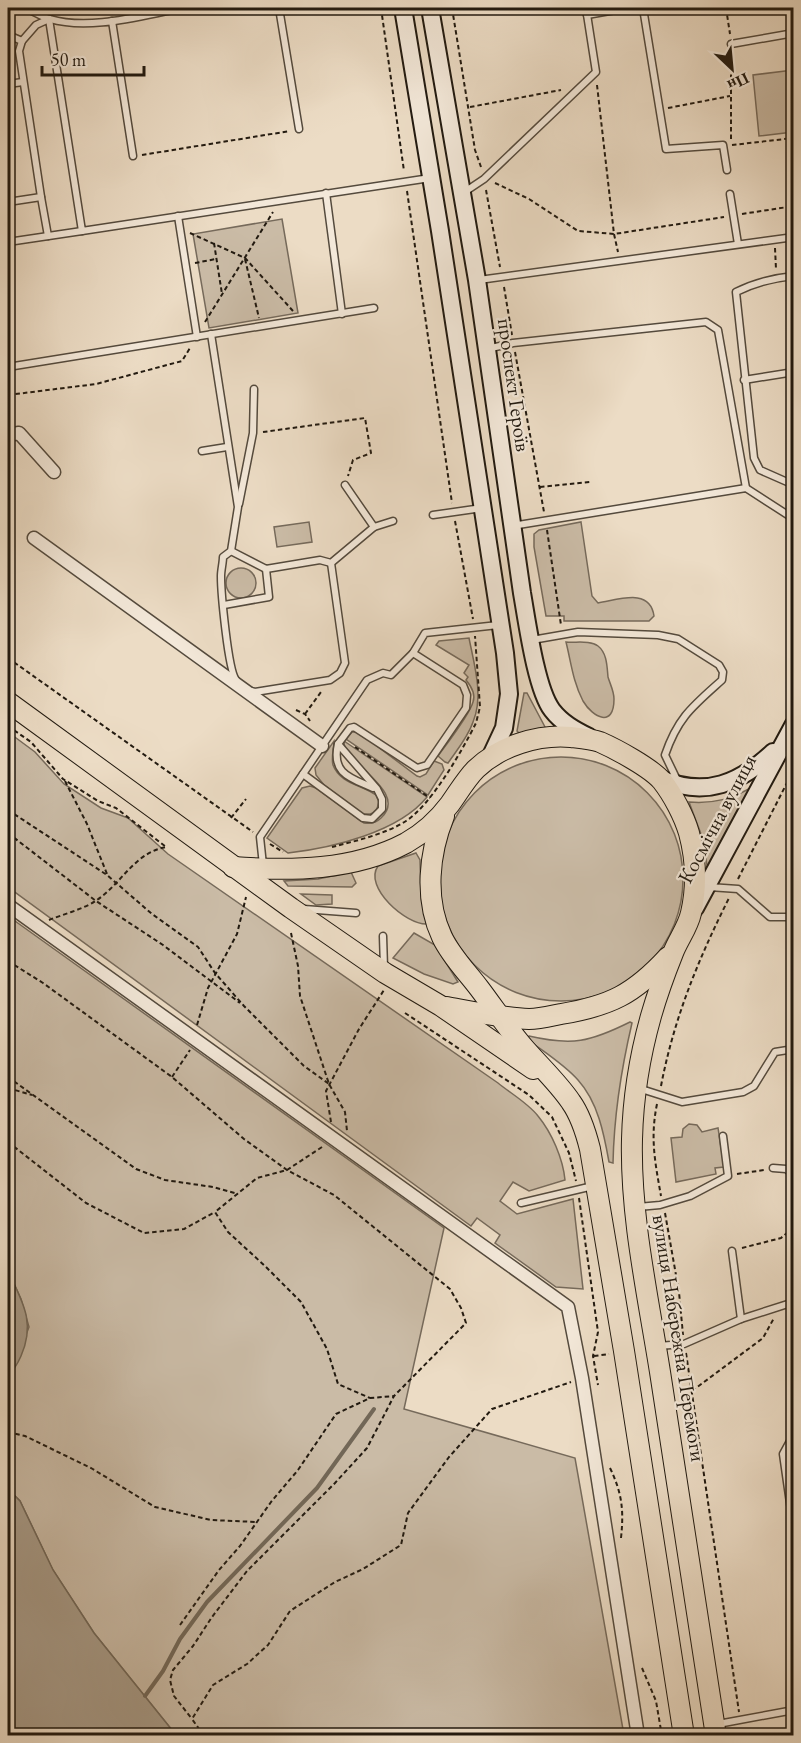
<svg xmlns="http://www.w3.org/2000/svg" width="801" height="1743" viewBox="0 0 801 1743" font-family="'EB Garamond',serif">
	<style>
		.green { fill: #cabba6; stroke: #766a5b; stroke-width: 1.5 }
		.water { fill: #a79a87; stroke: #726757; stroke-width: 1.5 }
		.lines { fill: none; stroke-linecap: round; stroke-linejoin: round }
		.stream { stroke: #726757; stroke-width: 4 }
		.lane-casing { stroke: #544a3d; stroke-width: 9 }
		.street-casing { stroke: #544a3d; stroke-width: 15 }
		.secondary-casing { stroke: #221a10; stroke-width: 20 }
		.primary-casing { stroke: #221a10; stroke-width: 22 }
		.path { stroke: #221a10; stroke-width: 2; stroke-dasharray: 4.5 3; stroke-linecap: butt }
		.lane { stroke: #f3e8d9; stroke-width: 6 }
		.street { stroke: #f3e8d9; stroke-width: 12 }
		.secondary { stroke: #f3e8d9; stroke-width: 16 }
		.primary { stroke: #ecdcc5; stroke-width: 20 }
		.labels { text-anchor: middle; stroke-width: 4.5; stroke-linejoin: round; paint-order: stroke }
		.street-label { font-size: 21px; fill: #221a10; stroke: #f3e8d9 }
	</style>
	<rect width="100%" height="100%" fill="#ecdcc5"/>
	<filter id="stains"><feTurbulence type="fractalNoise" baseFrequency=".00333" numOctaves="4"/><feColorMatrix values="0 0 0 0 .2 0 0 0 0 .09 0 0 0 0 .02 0 0 0 .5 -.17"/></filter>
	<radialGradient id="worn" r=".72"><stop offset=".6" stop-color="#630" stop-opacity="0"/><stop offset="1" stop-color="#630" stop-opacity=".3"/></radialGradient>
	<g class="green">
		<path d="M793,70V132L759,136L753,75Z"/>
		<path d="M282,219L298,313L209,328L193,234Z"/>
		<path d="M309,522L312,542L277,547L274,527Z"/>
		<path d="M581,522L592,596L598,603C618,600 650,587 654,616L649,621H564V616H546L534,547V534L539,530Z"/>
		<circle cx="241" cy="583" r="15"/>
		<path d="M469,638C474,664 484,696 473,722C468,737 457,750 448,763L445,762L438,756C446,745 470,714 473,702C476,694 471,686 466,680L468,677L464,673L469,665L436,645L439,641Z"/>
		<path d="M566,642C576,643 590,640 598,646C607,653 607,666 608,677C610,684 614,691 614,699C614,728 593,718 583,701C573,682 571,662 566,642Z"/>
		<path d="M524,693H527L545,727L543,731L519,733L517,731Z"/>
		<path d="M8,732L35,752L64,784L101,808L128,818L168,854L498,1083C510,1093 528,1103 538,1116C552,1133 563,1159 565,1180L529,1191L513,1182L500,1201L517,1214L573,1199L583,1289L556,1287L495,1243L500,1235L477,1218L471,1226L8,887Z"/>
		<path d="M352,732H358L417,776L420,777L426,774L434,761L442,764L444,770L428,795L346,739Z"/>
		<path d="M334,741C334,748 331,758 333,765C340,784 363,785 376,795L379,802L376,812L370,814H362L324,785L316,775L315,768Z"/>
		<path d="M344,741L427,797C399,832 332,848 288,853L267,838L302,788L310,786L316,788L364,823C371,824 376,823 381,818C410,791 342,763 344,741Z"/>
		<circle cx="561" cy="879" r="122"/>
		<path d="M754,786L710,871L707,865L701,834L689,802C714,804 732,799 754,786Z"/>
		<path d="M416,853L420,860L421,895L427,924C406,925 363,887 378,866Z"/>
		<path d="M351,872L356,883L352,887L288,886L284,881L318,879Z"/>
		<path d="M301,894L332,895V904L316,905Z"/>
		<path d="M8,916L444,1228L404,1409L575,1458L624,1735H176L94,1633L53,1570L20,1501L8,1489V1375L12,1372L29,1327L21,1299L8,1271Z"/>
		<path d="M414,933L435,945L458,982L453,984L424,974L393,958Z"/>
		<path d="M630,1022L632,1023C621,1070 614,1115 613,1163L609,1162C604,1134 598,1102 578,1080C564,1064 544,1052 527,1039L529,1036C572,1046 590,1042 630,1022Z"/>
		<path d="M689,1124L697,1125L702,1132L718,1128L724,1167L715,1168L716,1174L676,1182L671,1138L682,1137L683,1129Z"/>
	</g>
	<g class="water">
		<path d="M8,1271C22,1301 36,1322 21,1356C18,1363 14,1370 8,1375Z"/>
		<path d="M8,1489L20,1501L53,1570L94,1633L176,1735H8Z"/>
	</g>
	<g class="lines">
		<path class="stream" d="M145,1696L163,1671L180,1639L207,1602L317,1488L374,1409"/>
		<g class="lane-casing">
			<g id="lane">
				<path d="M25,8C33,11 42,17 50,19C90,31 143,15 183,8"/>
				<path d="M279,8L299,129"/>
				<path d="M643,8L666,149L723,145L727,170"/>
				<path d="M587,15L627,8"/>
				<path d="M112,21L133,156"/>
				<path d="M8,35L22,41L19,51L41,197L8,202"/>
				<path d="M22,41L36,25L49,19L82,231L430,178"/>
				<path d="M731,44L794,33"/>
				<path d="M8,84L23,82"/>
				<path d="M326,193L342,314"/>
				<path d="M463,193L484,179L596,72L586,8"/>
				<path d="M730,194L738,244"/>
				<path d="M41,197L48,236"/>
				<path d="M178,216L197,337"/>
				<path d="M8,242L82,231"/>
				<path d="M794,276C773,278 754,283 736,292L754,458L760,470L794,485"/>
				<path d="M479,280L794,237"/>
				<path d="M211,334L238,507L231,551L223,557C223,563 221,570 221,576C221,592 228,670 236,680"/>
				<path d="M487,349L513,343L706,322L718,330L746,488"/>
				<path d="M8,367L374,308"/>
				<path d="M744,380L794,372"/>
				<path d="M202,451L227,447"/>
				<path d="M345,485L374,527"/>
				<path d="M239,504L253,433L254,389"/>
				<path d="M433,515L482,508"/>
				<path d="M512,526L746,488L794,519"/>
				<path d="M231,551L266,569L320,560L331,563L374,527L393,521"/>
				<path d="M224,605L269,597L266,569"/>
				<path d="M532,640L578,632L658,635L678,639L719,665L723,672L722,680C693,706 678,717 665,755L678,782"/>
				<path d="M251,691L255,692L330,680L340,673L345,663L331,563"/>
				<path d="M338,744C331,774 351,778 373,788"/>
				<path d="M303,774L363,818L372,819L382,809V799L377,789L338,744L350,728L354,727L417,768L427,765L466,708L467,695L463,685L413,653"/>
				<path d="M263,865L260,837L367,680L383,673L391,675L413,653L425,633L498,625"/>
				<path d="M709,887L738,889L770,917H794"/>
				<path d="M304,909L356,913"/>
				<path d="M383,936L384,968"/>
				<path d="M638,1088L682,1102L743,1092L754,1086L775,1052L794,1049"/>
				<path d="M773,1168L786,1169L794,1175"/>
				<path d="M521,1203L593,1186"/>
				<path d="M638,1207L660,1205L690,1196L728,1176L723,1136"/>
				<path d="M732,1251L741,1319"/>
				<path d="M658,1346L684,1344L741,1319L794,1302"/>
				<path d="M794,1434L783,1454L794,1531"/>
				<path d="M718,1724L794,1710"/>
			</g>
		</g>
		<g class="street-casing">
			<g id="street">
				<path d="M8,435L19,433L54,472"/>
				<path d="M34,538L322,746"/>
				<path d="M8,905L568,1307L582,1378L638,1736"/>
			</g>
		</g>
		<g class="secondary-casing">
			<g id="secondary">
				<path d="M403,8L440,231L505,653L509,694L504,728L490,758"/>
				<path d="M430,8L477,280L522,593C527,621 536,689 552,710C562,723 575,730 589,737"/>
				<path d="M661,779C706,798 740,783 773,752"/>
				<path d="M695,908L794,724"/>
			</g>
		</g>
		<g class="primary-casing">
			<g id="primary">
				<path d="M8,702L291,908L385,973L441,1006L533,1069"/>
				<path d="M444,816C429,853 424,899 442,937C451,956 466,971 479,988C495,1009 509,1031 526,1050C541,1067 559,1084 571,1102C581,1116 586,1133 590,1149L624,1351L684,1736"/>
				<path d="M233,867C291,871 353,871 406,843C422,834 438,820 450,804C458,793 466,779 476,769C500,746 538,734 571,737C580,738 592,739 600,742C616,749 651,768 662,781C673,795 684,816 689,833C696,859 697,887 691,913C688,927 678,940 673,953C665,973 657,995 651,1016C640,1055 633,1098 632,1139C630,1216 648,1296 660,1372C679,1493 698,1614 716,1736"/>
				<path d="M447,1007C474,1012 502,1018 529,1019C540,1019 551,1016 561,1014C610,1006 634,994 668,957"/>
			</g>
		</g>
		<g class="path">
			<path d="M381,8L404,171"/>
			<path d="M452,8L475,150L481,167"/>
			<path d="M726,8L730,34"/>
			<path d="M731,52V139"/>
			<path d="M597,85L614,234L618,252"/>
			<path d="M470,107L561,90"/>
			<path d="M668,108L730,96"/>
			<path d="M732,145L794,138"/>
			<path d="M142,155L290,131"/>
			<path d="M495,183L529,199L578,231L614,234L724,217"/>
			<path d="M486,190L500,267"/>
			<path d="M407,191L452,503"/>
			<path d="M742,214L794,206"/>
			<path d="M190,233L245,258L293,311"/>
			<path d="M214,243L222,294"/>
			<path d="M775,248L776,269"/>
			<path d="M245,259L259,318"/>
			<path d="M195,263L216,259"/>
			<path d="M504,287L512,335"/>
			<path d="M205,322L273,212"/>
			<path d="M515,352L544,512"/>
			<path d="M8,395L96,384L182,361L190,348"/>
			<path d="M263,432L365,418L371,453L353,460L348,476"/>
			<path d="M540,487L590,482"/>
			<path d="M455,521L473,619"/>
			<path d="M547,530L561,625"/>
			<path d="M8,658L253,832"/>
			<path d="M296,710L305,714L310,721"/>
			<path d="M305,714L321,692"/>
			<path d="M8,726L31,742L63,779L98,801L116,808L166,847"/>
			<path d="M355,747L430,798"/>
			<path d="M65,781L87,824L107,874"/>
			<path d="M8,810L107,875L152,914L198,947L215,973L244,1006L304,1066L329,1084"/>
			<path d="M231,818L246,799"/>
			<path d="M8,833L96,901L163,945L240,1003"/>
			<path d="M270,844L283,852"/>
			<path d="M332,847C355,841 386,834 406,821C431,805 462,751 476,723L480,707L475,636"/>
			<path d="M738,879L794,769"/>
			<path d="M49,920C64,914 84,909 97,900C122,883 134,853 166,847"/>
			<path d="M291,933L298,966L300,996L329,1084L345,1112L347,1131"/>
			<path d="M8,961L43,983L172,1077L244,1139L287,1170L334,1195L450,1289L461,1308L466,1323L394,1396L367,1448L335,1483L247,1571L212,1617L193,1646L173,1670L170,1680L174,1696L192,1719"/>
			<path d="M405,1013L529,1095L552,1117L569,1153L576,1181"/>
			<path d="M197,1025L208,988L237,934L246,897"/>
			<path d="M8,1077L136,1169L165,1180L213,1187L238,1194"/>
			<path d="M172,1077L190,1050"/>
			<path d="M661,1086C674,1018 698,960 729,898"/>
			<path d="M8,1088L32,1095"/>
			<path d="M657,1104C650,1138 655,1162 661,1196"/>
			<path d="M331,1122L326,1091L359,1029L384,990"/>
			<path d="M8,1142L86,1203L144,1233L184,1229L215,1212"/>
			<path d="M322,1147L287,1170L257,1178L215,1212L228,1232L265,1266L301,1302L327,1349L338,1384L370,1398"/>
			<path d="M737,1174L764,1170"/>
			<path d="M579,1198L598,1332L593,1356L598,1385"/>
			<path d="M665,1213L679,1292L683,1335"/>
			<path d="M742,1248L781,1238L794,1227"/>
			<path d="M686,1353L739,1712"/>
			<path d="M594,1356L609,1354"/>
			<path d="M692,1391L763,1338L774,1318"/>
			<path d="M8,1432L25,1436L91,1468L155,1507L211,1520L257,1522"/>
			<path d="M610,1468C622,1493 624,1510 621,1538"/>
			<path d="M180,1625L219,1570L240,1546L271,1502L298,1470L336,1414L370,1398L394,1396"/>
			<path d="M642,1668L656,1701L662,1736"/>
			<path d="M204,1736L192,1719L213,1685L247,1664L268,1645L290,1611L335,1582L363,1569L401,1545L408,1513L449,1457L492,1409L571,1382"/>
		</g>
		<use href="#lane" class="lane"/>
		<use href="#street" class="street"/>
		<use href="#secondary" class="secondary"/>
		<use href="#primary" class="primary"/>
	</g>
	<g class="labels">
		<g class="street-label">
			<text transform="translate(514 385) rotate(82)" y="7">проспект Героїв</text>
			<text transform="translate(717 819) rotate(-62)" y="7">Космічна вулиця</text>
			<text transform="translate(679 1338) rotate(81)" y="7">вулиця Набережна Перемоги</text>
		</g>
	</g>
	<rect width="801" height="1743" fill="none" stroke="#ecdcc5" stroke-width="30"/>
	<rect x="9" y="9" width="783" height="1725" fill="none" stroke="#221a10" stroke-width="3"/>
	<rect x="15" y="15" width="771" height="1713" fill="none" stroke="#221a10" stroke-width="1.5"/>
	<g transform="translate(732 69) rotate(154)" stroke="#f3e8d9" stroke-width="4.5" paint-order="stroke">
	<path d="M0-4.5L10 22L0 15L-10 22Z" fill="#221a10"/>
	<text y="-9" font-size="16" font-weight="bold" text-anchor="middle" fill="#221a10">Пн</text>
	</g>
	<path d="M42 66v9h102v-9" fill="none" stroke="#221a10" stroke-width="3"/>
	<text x="51" y="66" font-size="18" fill="#221a10" stroke="#f3e8d9" stroke-width="4.5" paint-order="stroke">50 m</text>
	<rect width="100%" height="100%" filter="url(#stains)"/>
	<rect width="100%" height="100%" fill="url(#worn)"/>
</svg>
